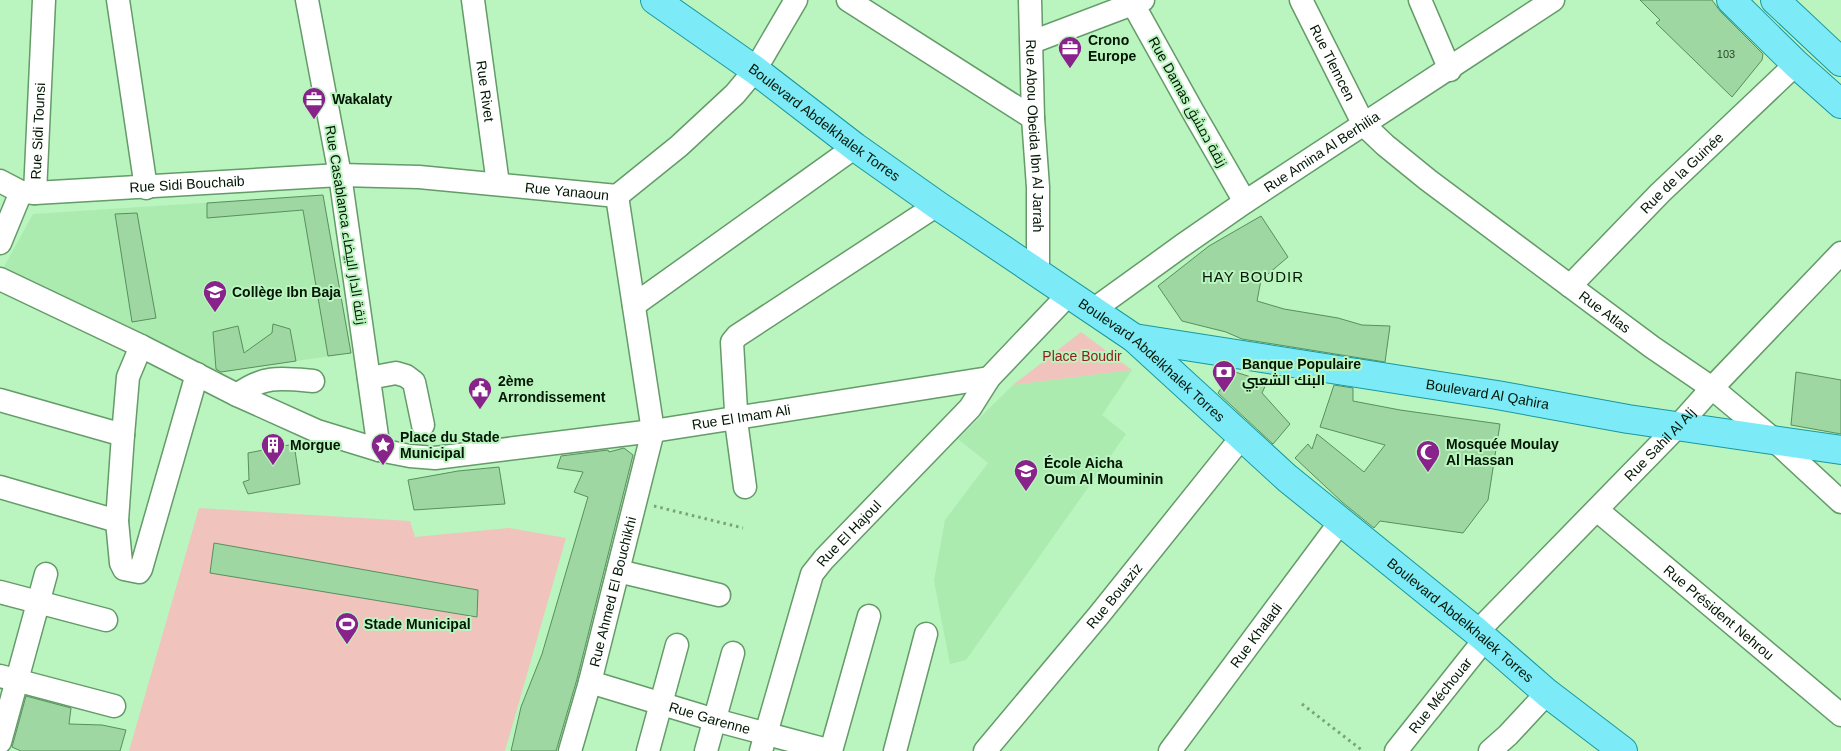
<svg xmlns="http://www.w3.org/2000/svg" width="1841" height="751" viewBox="0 0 1841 751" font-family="Arial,Cairo,sans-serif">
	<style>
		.built { fill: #abebb0 }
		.green { fill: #f1c3bd }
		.building { fill: #9ed7a2; stroke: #588f5e }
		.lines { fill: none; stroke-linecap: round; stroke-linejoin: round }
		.minor-casing { stroke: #649b69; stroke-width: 25 }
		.major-casing { stroke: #19989f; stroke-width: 30 }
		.path { stroke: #77a37a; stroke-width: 3; stroke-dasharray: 2.5 4; stroke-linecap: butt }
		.minor { stroke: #fff; stroke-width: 22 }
		.major { stroke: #7cebf7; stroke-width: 28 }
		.labels { text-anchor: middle; stroke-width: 4; stroke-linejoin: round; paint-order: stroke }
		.number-label { font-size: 11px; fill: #29462c }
		.poi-label { font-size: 14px; font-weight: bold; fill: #021604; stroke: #baf4be; text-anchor: start }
		.street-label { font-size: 14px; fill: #021604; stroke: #baf4be }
		.park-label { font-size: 14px; fill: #92201f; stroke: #baf4be }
		.neighbourhood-label { font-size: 15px; letter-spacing: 1px; fill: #021604; stroke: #baf4be }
	</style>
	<rect width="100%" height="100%" fill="#baf4be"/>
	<g class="built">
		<path d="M323,195L351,353L216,373L0,274L33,214Z"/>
		<path d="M1132,370L1102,415L1126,434L966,660L950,664L934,581L945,520L988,463L958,439L1013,385Z"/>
	</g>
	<g class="green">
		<path d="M1081,332L1132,370L1013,385Z"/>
		<path d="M199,508L410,521L415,537L509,528L566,538L505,751H129Z"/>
	</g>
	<g class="building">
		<path d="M1640,0H1712L1720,11L1763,54L1762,60L1732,97L1656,23L1660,20Z"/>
		<path d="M323,195L351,353L328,356L303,210L207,218V203Z"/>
		<path d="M137,213L156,318L132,322L115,214Z"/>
		<path d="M1261,216L1288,257L1261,280L1257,301L1284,309L1338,318L1362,325L1390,326L1385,362L1242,339L1226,332L1182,321L1158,286L1209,246Z"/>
		<path d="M273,324L290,329L296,361L221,372L216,369L213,332L238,326L244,353L272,333Z"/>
		<path d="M1232,371L1267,382L1262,393L1290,424L1273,444L1218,393Z"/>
		<path d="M1796,372L1841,380V434L1791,425Z"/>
		<path d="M1334,385L1353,388V401L1400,410L1500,424L1488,500L1463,533L1380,521L1374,528L1342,502L1295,458L1308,444L1312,449L1317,434L1364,472L1385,445L1320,427Z"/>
		<path d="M294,444L300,484L248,494L243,482L249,480L248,453Z"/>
		<path d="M624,448L633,455L577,679L556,751H511L521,707L542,654L588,497L574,492L583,472L557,468L561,456L608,450L609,452Z"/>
		<path d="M499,467L505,504L414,510L408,480L458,471Z"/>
		<path d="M214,543L478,590L477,617L210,573Z"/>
		<path d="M26,696L71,708L69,724L102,725L126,730L120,751H21L12,747Z"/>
	</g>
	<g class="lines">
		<g class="minor-casing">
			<g id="minor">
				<path d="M118,0L146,188"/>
				<path d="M307,0L340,175L379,450"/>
				<path id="s1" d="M473,0L498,184"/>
				<path d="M848,0L1033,118"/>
				<path id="s2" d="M1030,0L1033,118L1038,187V273"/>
				<path d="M1133,0V4L1192,110L1245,202"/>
				<path id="s3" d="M1301,0L1364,125L1385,145L1428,180L1570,286L1652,347L1712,388L1773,439L1841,502"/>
				<path d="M1420,0L1450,70"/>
				<path d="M1032,42L1143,0"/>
				<path id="s4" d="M0,181L21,192L35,193L340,175L419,177L617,196"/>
				<path id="s5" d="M35,193L44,0"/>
				<path d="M617,196L679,146L735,94L755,70L796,0"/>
				<path d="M0,243L21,192"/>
				<path id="s6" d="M0,279L141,346L237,395L317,431L379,450L410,456L435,458L653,431L989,378"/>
				<path id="s7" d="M1570,286L1660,193L1796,64"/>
				<path d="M634,305L855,147"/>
				<path id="s8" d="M1093,310L1183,245L1245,202L1553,0"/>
				<path d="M141,346L128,377L123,435L117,521L121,563L124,569L139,572L141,569L197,374"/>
				<path d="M369,378L396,373L406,376L414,382L423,425"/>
				<path d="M237,395C264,375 281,378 313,381"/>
				<path d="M0,400L123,435"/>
				<path d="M0,487L117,521"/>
				<path d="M745,487L737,428L732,342L737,336L937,205"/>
				<path id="s9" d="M1597,510L1841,715"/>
				<path d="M618,571L719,595"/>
				<path d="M0,592L106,620"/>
				<path id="s10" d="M1477,632L1678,426L1712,388L1841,253"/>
				<path d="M0,676L114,706"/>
				<path id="s11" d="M590,682L715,720L831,751"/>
				<path d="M0,742L46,574"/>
				<path id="s12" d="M570,751L590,682L653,431L617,196"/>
				<path d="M648,751L677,645"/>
				<path d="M706,751L733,653"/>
				<path id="s13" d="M761,751L812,574L824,559L970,408L989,378L1069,294"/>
				<path d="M831,751L869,616"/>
				<path d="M895,751L926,634"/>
				<path id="s14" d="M985,751L1099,615L1241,438"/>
				<path id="s15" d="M1170,751L1341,521"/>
				<path id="s16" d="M1396,751L1485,639"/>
				<path d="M1490,751L1508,735L1547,693"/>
			</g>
		</g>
		<g class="major-casing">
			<g id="major">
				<path id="s17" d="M655,0L755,70L855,147L937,205L1134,338L1287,478L1477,632L1547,693L1623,751"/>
				<path d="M1731,0L1796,64L1841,104"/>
				<path d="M1775,0L1841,62"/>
				<path id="s18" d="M1134,338L1497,395L1628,419L1841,450"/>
			</g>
		</g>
		<g class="path">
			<path d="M654,506L743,528"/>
			<path d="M1302,704L1363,751"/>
		</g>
		<use href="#minor" class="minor"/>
		<use href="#major" class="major"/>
	</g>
	<defs>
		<g id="office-pin" transform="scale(1.25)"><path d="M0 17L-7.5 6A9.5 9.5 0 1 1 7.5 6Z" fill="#88238b" stroke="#baf4be"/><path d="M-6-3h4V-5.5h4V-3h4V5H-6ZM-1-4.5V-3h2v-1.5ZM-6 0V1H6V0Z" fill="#fff"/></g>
		<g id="school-pin" transform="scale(1.25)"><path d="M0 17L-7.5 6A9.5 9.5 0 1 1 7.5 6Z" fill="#88238b" stroke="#baf4be"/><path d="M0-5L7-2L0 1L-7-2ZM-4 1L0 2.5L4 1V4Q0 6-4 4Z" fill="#fff"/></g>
		<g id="bank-pin" transform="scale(1.25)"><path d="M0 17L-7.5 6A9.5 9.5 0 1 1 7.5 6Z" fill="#88238b" stroke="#baf4be"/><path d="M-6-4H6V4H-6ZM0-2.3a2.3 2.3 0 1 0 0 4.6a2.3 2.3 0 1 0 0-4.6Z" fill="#fff"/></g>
		<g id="civic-pin" transform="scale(1.25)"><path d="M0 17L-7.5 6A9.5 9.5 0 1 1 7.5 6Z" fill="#88238b" stroke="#baf4be"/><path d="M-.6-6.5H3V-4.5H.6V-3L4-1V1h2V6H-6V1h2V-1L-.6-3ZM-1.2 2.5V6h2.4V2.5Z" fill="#fff"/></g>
		<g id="building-pin" transform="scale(1.25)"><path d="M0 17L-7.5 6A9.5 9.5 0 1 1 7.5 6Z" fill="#88238b" stroke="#baf4be"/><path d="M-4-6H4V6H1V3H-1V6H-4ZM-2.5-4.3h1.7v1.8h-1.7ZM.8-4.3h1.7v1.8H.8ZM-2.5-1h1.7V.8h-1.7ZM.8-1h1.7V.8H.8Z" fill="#fff"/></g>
		<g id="sight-pin" transform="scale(1.25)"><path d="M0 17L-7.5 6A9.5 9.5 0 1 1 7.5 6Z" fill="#88238b" stroke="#baf4be"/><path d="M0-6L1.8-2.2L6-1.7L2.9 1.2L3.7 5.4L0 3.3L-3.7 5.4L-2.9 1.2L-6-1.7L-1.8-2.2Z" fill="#fff"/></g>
		<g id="mosque-pin" transform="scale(1.25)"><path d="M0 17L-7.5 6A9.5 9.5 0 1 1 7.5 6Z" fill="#88238b" stroke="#baf4be"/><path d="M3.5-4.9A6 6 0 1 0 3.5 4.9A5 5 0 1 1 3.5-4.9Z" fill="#fff"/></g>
		<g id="stadium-pin" transform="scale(1.25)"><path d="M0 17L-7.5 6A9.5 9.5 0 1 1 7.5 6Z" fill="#88238b" stroke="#baf4be"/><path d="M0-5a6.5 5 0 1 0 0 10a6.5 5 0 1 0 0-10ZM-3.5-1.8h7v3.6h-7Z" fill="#fff"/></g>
	</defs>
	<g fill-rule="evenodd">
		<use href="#office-pin" x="1070" y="48"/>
		<use href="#office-pin" x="314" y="99"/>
		<use href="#school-pin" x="215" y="292"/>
		<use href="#bank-pin" x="1224" y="372"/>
		<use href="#civic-pin" x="480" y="389"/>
		<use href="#building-pin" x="273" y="445"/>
		<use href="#sight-pin" x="383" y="445"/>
		<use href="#mosque-pin" x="1428" y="452"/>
		<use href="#school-pin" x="1026" y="471"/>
		<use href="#stadium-pin" x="347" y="624"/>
	</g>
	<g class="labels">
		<g class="number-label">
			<text x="1726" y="58">103</text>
		</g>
		<g class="poi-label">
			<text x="1088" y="45">Crono<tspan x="1088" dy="16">Europe</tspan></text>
			<text x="332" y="104">Wakalaty</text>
			<text x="232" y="297">Collège Ibn Baja</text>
			<text x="1242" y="369">Banque Populaire<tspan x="1242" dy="16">البنك الشعبي</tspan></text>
			<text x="498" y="386">2ème<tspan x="498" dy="16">Arrondissement</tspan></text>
			<text x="400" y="442">Place du Stade<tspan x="400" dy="16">Municipal</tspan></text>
			<text x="1446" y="449">Mosquée Moulay<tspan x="1446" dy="16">Al Hassan</tspan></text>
			<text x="290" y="450">Morgue</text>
			<text x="1044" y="468">École Aicha<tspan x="1044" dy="16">Oum Al Mouminin</tspan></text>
			<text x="364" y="629">Stade Municipal</text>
		</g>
		<g class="street-label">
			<text dy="5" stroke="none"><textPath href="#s3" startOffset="70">Rue Tlemcen</textPath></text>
			<text dy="5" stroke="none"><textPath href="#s1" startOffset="92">Rue Rivet</textPath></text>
			<text transform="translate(1188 102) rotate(61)" y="5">Rue Damas زنقة دمشق</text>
			<text dy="5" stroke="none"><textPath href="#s17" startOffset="209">Boulevard Abdelkhalek Torres</textPath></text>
			<text dy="5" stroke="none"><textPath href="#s5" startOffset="62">Rue Sidi Tounsi</textPath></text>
			<text dy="5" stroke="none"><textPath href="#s2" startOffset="136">Rue Abou Obeida Ibn Al Jarrah</textPath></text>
			<text dy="5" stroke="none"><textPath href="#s8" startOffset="278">Rue Amina Al Berhilia</textPath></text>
			<text dy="5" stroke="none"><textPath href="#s7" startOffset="159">Rue de la Guinée</textPath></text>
			<text dy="5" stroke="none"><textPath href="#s4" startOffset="190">Rue Sidi Bouchaib</textPath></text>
			<text dy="5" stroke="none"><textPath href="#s4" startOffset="571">Rue Yanaoun</textPath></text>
			<text transform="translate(346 225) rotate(81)" y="5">Rue Casablanca زنقة الدار البيضاء</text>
			<text dy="5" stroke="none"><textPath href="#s3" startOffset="445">Rue Atlas</textPath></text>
			<text dy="5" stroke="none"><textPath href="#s17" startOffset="614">Boulevard Abdelkhalek Torres</textPath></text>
			<text dy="5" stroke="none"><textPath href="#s18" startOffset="358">Boulevard Al Qahira</textPath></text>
			<text dy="5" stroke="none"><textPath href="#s6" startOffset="782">Rue El Imam Ali</textPath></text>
			<text dy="5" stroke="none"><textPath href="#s10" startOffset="262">Rue Sahil Al Alj</textPath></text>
			<text dy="5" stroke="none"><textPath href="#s13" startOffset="239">Rue El Hajoul</textPath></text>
			<text dy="5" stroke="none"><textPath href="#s12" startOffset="165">Rue Ahmed El Bouchikhi</textPath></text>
			<text dy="5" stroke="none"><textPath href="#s14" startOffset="202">Rue Bouaziz</textPath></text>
			<text dy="5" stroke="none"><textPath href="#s9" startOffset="159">Rue Président Nehrou</textPath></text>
			<text dy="5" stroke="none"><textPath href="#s17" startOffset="1018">Boulevard Abdelkhalek Torres</textPath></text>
			<text dy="5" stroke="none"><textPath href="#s15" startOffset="144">Rue Khaladi</textPath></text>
			<text dy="5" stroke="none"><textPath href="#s16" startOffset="71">Rue Méchouar</textPath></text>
			<text dy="5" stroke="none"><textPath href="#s11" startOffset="125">Rue Garenne</textPath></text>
		</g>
		<g class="park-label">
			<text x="1082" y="361">Place Boudir</text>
		</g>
		<g class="neighbourhood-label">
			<text x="1253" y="282">HAY BOUDIR</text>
		</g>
	</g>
</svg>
